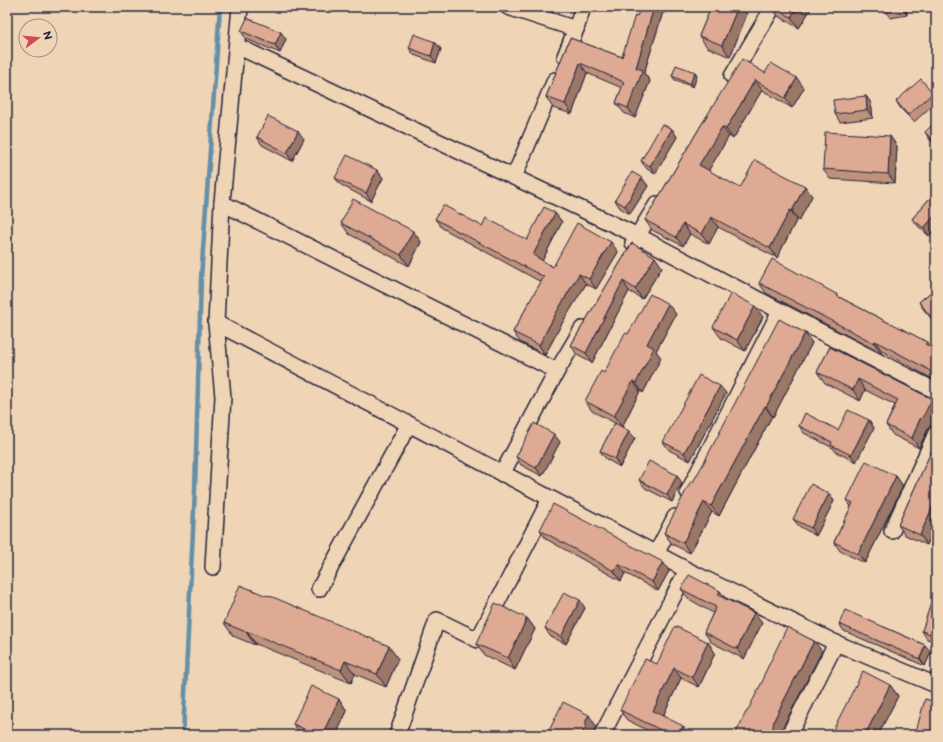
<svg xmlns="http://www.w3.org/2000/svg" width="943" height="742" viewBox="0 0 943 742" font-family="'Balsamiq Sans',sans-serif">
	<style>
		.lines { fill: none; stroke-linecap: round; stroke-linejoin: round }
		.stream { stroke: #6490a8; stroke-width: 4.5 }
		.minor-casing { stroke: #22223b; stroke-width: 18 }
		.minor { stroke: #f0d4b6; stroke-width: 15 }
		.wall { fill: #bf927e; stroke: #22223b }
		.shaded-wall { fill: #9b7767; stroke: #22223b }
		.building { fill: #deaa93; stroke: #22223b }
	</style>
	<rect width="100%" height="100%" fill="#f0d4b6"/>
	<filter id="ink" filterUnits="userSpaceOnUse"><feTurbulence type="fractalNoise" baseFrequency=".025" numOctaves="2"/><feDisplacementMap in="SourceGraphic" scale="8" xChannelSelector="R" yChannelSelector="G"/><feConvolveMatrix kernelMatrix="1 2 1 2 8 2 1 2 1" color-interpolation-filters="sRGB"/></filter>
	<g filter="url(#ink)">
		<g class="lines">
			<path class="stream" d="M183,735L195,489L201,278L220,7"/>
			<g class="minor-casing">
				<g id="minor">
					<path d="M508,7L576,29"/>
					<path d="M237,46L638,236L780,311L936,391"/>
					<path d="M565,56L576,29L583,7"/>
					<path d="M732,76L773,7"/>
					<path d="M514,177L555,80"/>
					<path d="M222,203L557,371"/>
					<path d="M633,243L657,204"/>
					<path d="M216,323L687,570L836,643L936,685"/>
					<path d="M502,474L557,371L582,329"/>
					<path d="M688,492L780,311"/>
					<path d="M892,531L936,433"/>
					<path d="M656,554L675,517"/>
					<path d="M213,567L223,397L216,323L222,203L240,7"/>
					<path d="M319,589L409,424"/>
					<path d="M397,735L437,620L478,640L550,499"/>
					<path d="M602,735L687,570"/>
					<path d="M789,735L836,643"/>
				</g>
			</g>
			<use href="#minor" class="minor"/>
		</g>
		<g class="wall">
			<path d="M641,7H667L665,13L663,12L644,73L650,81L635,118L624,113L616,103L622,88L587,73L572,114L553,108L546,97L570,38L622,57Z"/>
			<path d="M711,7H742L747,14L730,57L707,47L699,36Z"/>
			<path d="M772,7H812L799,28L778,16Z"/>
			<path d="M884,7H906L907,15L890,18L885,10Z"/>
			<path d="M241,31L286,39L280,53L246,39Z"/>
			<path d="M435,42L441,49L436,63L414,55L409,48Z"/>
			<path d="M765,73L804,88L792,108L762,90L733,139L729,136L708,171L740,188L812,196L799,221L797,219L777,258L718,227L709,244L690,234L683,246L652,230L645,220L703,122Z"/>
			<path d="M672,76H697L693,87L675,80Z"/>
			<path d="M933,93L936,97V102L914,122L901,109L896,101Z"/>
			<path d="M866,96L871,103L873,118L840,122L835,114Z"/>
			<path d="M936,121V146L930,140L925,132Z"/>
			<path d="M672,129L677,137L655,174L647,169L641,161Z"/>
			<path d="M257,137L304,139L292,161L262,145Z"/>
			<path d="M897,146L895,183L830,179L823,169Z"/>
			<path d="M377,170L383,178L371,201L341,185L335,178Z"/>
			<path d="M642,178L648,186L630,214L620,208L615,200Z"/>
			<path d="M936,191V228L929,236L918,226L912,219Z"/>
			<path d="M555,213L562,222L542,261L553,267L618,252L596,289L586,284L561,325L545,355L520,342L513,332L541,282L442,228L435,219L482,226L527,240Z"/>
			<path d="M341,223L413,231L421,242L409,266L349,234Z"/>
			<path d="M632,243L662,267L642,299L629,291L592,363L577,355L571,345Z"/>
			<path d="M759,283L839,297L891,324L927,342L930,347L936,350V381L882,351L881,353L766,293Z"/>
			<path d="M936,288V324L924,310L919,302Z"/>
			<path d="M676,314L656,351L661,358L643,393L640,391L622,427L635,438L620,467L606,459L600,451L615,423L592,411L585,401L604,373L628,334Z"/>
			<path d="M763,317L745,351L721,338L713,327Z"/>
			<path d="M805,333L812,343L773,417L772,416L719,516L712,512L690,553L672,544L664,533L693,482Z"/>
			<path d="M830,347L932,399L936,404V416L931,425L928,429L919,448L893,435L886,425L895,405L865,390L860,401L825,383L817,372Z"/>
			<path d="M726,393L690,461L669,450L663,442Z"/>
			<path d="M869,420L874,428L856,462L836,452L833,448L804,433L799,426L838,430Z"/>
			<path d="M936,441V525L927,545L905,535L898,525Z"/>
			<path d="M560,442L542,476L521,465L516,457Z"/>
			<path d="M896,476L903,486L865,563L840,551L834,542L851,507L847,500Z"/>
			<path d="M639,480L682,483L672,502L645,488Z"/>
			<path d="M829,494L834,501L816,536L799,526L793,519Z"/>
			<path d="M540,530L669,571L658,591L625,573L621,581L546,539Z"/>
			<path d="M681,589L720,591L724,598L762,623L744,659L711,642L704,632L713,613L689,599Z"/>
			<path d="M936,594V642L927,639L922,631Z"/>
			<path d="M585,608L566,644L550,636L545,628Z"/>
			<path d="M527,618L535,629L515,670L484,655L476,644Z"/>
			<path d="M224,623L398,659L386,687L355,674L351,683L256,644L255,645L233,636Z"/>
			<path d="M839,624L884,627L925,645L931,652L925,666L844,631Z"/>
			<path d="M708,642L715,653L699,687L681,678L663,716L689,735H657L627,720L620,710L657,664Z"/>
			<path d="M890,685L898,696L878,735H835L832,732Z"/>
			<path d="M339,699L347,711L336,735H301L293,724Z"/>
		</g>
		<g class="shaded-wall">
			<path d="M654,7H659L663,12L644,73L650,81L635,118L628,108L636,68Z"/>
			<path d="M661,7H667L665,13Z"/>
			<path d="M738,7H742L747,14L730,57L722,45Z"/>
			<path d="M797,7H812L799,28L791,17Z"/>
			<path d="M902,7H906L907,15Z"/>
			<path d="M281,32L286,39L280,53L275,45Z"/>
			<path d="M435,42L441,49L436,63L431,56Z"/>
			<path d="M580,63L587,73L572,114L565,104Z"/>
			<path d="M695,72L697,76L693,87L690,84Z"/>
			<path d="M797,78L804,88L792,108L785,98Z"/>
			<path d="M755,80L762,90L733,139L726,129Z"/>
			<path d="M866,96L871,103L873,118L867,110Z"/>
			<path d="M722,127L729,136L706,175L699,165Z"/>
			<path d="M672,129L677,137L655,174L650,166Z"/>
			<path d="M298,131L304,139L292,161L287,153Z"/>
			<path d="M890,136L897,146L895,183L888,174Z"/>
			<path d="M377,170L383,178L371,201L366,193Z"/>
			<path d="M642,178L648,186L630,214L625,206Z"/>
			<path d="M805,186L812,196L799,221L792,211Z"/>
			<path d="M790,210L797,219L777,258L770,248Z"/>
			<path d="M555,213L562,222L540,265L533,255Z"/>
			<path d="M936,214V228L929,236L924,228Z"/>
			<path d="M711,217L718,227L709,244L702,234Z"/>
			<path d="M683,224L690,234L683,246L676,237Z"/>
			<path d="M413,231L421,242L409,266L401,255Z"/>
			<path d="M611,242L618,252L596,289L589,279Z"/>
			<path d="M655,257L662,267L642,299L635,289Z"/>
			<path d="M579,274L586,284L561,325L545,355L539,345L555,315Z"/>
			<path d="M623,281L629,291L592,363L586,353Z"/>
			<path d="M668,304L676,314L656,351L661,358L643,393L636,383L647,344Z"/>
			<path d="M755,306L763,317L745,351L737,340Z"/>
			<path d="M805,333L812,343L773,417L766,407Z"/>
			<path d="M875,341L882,351L881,353L874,343Z"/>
			<path d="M858,379L865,390L860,401L853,390Z"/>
			<path d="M633,381L640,391L622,427L614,416Z"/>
			<path d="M720,386L726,393L690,461L684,453Z"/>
			<path d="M932,399L936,404V416L931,425L928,429L919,448L912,438L920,419Z"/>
			<path d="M765,406L772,416L719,516L711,506Z"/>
			<path d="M869,420L874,428L856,462L851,455Z"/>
			<path d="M629,431L635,438L620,467L615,459Z"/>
			<path d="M554,434L560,442L542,476L536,468Z"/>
			<path d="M677,475L682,483L672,502L667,495Z"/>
			<path d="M896,476L903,486L865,563L858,554Z"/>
			<path d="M829,494L834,501L816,536L811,528Z"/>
			<path d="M936,499V525L927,545L920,535Z"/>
			<path d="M704,502L712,512L690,553L683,543Z"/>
			<path d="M663,562L669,571L658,591L652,582Z"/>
			<path d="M618,564L625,573L621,581L614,571Z"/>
			<path d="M720,591L727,601L718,595Z"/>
			<path d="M580,600L585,608L566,644L561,637Z"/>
			<path d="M754,613L762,623L744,659L737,649Z"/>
			<path d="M527,618L535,629L515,670L508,658Z"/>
			<path d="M246,631L256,644L255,645L246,632Z"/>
			<path d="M814,641L822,651L781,731V735H769L774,720Z"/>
			<path d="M708,642L715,653L699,687L692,677Z"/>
			<path d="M925,645L931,652L925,666L920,659Z"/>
			<path d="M389,646L398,659L386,687L377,674Z"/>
			<path d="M345,661L355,674L351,683L341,670Z"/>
			<path d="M674,668L681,678L660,722L653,711Z"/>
			<path d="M890,685L898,696L878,735H865Z"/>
			<path d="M339,699L347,711L336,735H322Z"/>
			<path d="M589,715L596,726L594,731V735H581L586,720Z"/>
			<path d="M683,726L689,735H678Z"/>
		</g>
		<g class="building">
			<path d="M641,7H654L636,68L643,70L628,108L616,103L624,82L580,63L565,104L546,97L570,38L622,57L635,15L637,16Z"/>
			<path d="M711,7H738L722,45L699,36Z"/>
			<path d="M774,7H797L791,17Z"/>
			<path d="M884,7H902L885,10Z"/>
			<path d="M247,18L281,32L275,45L241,31Z"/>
			<path d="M414,34L435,42L431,56L409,48Z"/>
			<path d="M742,59L765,73L771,63L797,78L785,98L755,80L726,129L722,127L699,165L740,188L755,160L805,186L792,211L790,210L770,248L711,217L702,234L683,224L676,237L645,220L703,122Z"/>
			<path d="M676,65L695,72L690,84L672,76Z"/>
			<path d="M921,79L933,93L908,115L896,101Z"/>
			<path d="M866,96L867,110L835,114L833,100Z"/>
			<path d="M268,116L298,131L287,153L257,137Z"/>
			<path d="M936,121V144L925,132Z"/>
			<path d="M662,124L672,129L650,166L641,161Z"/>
			<path d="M825,132L890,136L888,174L823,169Z"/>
			<path d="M347,155L377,170L366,193L335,178Z"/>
			<path d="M632,172L642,178L625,206L615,200Z"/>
			<path d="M936,191V214L924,228L912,219Z"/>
			<path d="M353,199L413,231L401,255L341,223Z"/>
			<path d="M443,205L482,226L486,218L527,240L544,207L555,213L533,255L553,267L577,223L611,242L589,279L579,274L555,315L539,345L513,332L532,297L544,277L435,219Z"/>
			<path d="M632,243L655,257L635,289L623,281L586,353L571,345Z"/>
			<path d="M772,259L838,295L837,296L891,324V323L927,342L925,344L936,350V375L924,367L875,341L874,343L759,283Z"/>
			<path d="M936,288V323L919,302Z"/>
			<path d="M731,293L755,306L737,340L713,327Z"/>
			<path d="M650,294L668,304L647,344L654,348L636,383L633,381L614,416L585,401L601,371L604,373L625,333L628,334Z"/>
			<path d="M779,319L805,333L766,407L765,406L711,506L704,502L683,543L664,533L691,481L693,482L702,466Z"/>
			<path d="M830,347L932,399L924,415L920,419L912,438L886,425L898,400L858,379L853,390L817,372Z"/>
			<path d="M699,375L720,386L684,453L663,442Z"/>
			<path d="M848,410L869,420L851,455L831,445L832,442L799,426L805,413L838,430Z"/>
			<path d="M534,423L554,434L536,468L516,457Z"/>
			<path d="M615,423L629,431L615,459L600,451Z"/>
			<path d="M936,441V499L920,535L898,525Z"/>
			<path d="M649,461L677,475L667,495L639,480Z"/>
			<path d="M866,461L896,476L858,554L834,542L853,503L847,500Z"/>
			<path d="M811,484L829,494L811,528L793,519Z"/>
			<path d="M553,504L632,546L663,562L652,582L618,564L614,571L540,530Z"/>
			<path d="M689,575L720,591L718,595L754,613L737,649L704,632L716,607L681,589Z"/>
			<path d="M240,585L267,596L268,595L389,646L377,674L345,661L341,670L246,631V632L224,623Z"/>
			<path d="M564,592L580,600L561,637L545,628Z"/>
			<path d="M934,593L936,594V636L922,631Z"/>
			<path d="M495,603L527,618L508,658L476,644Z"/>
			<path d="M845,610L884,627L925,645L920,659L839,624Z"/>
			<path d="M675,626L708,642L692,677L674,668L653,711L683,726L678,735H671L620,710L645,659L657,664Z"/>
			<path d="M787,627L814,641L774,720L773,727L769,735H735L746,712H747L764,678L763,677Z"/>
			<path d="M863,671L890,685L865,735H839L832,732Z"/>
			<path d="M311,686L339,699L322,735H317L293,724Z"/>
			<path d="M925,699L936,702V735H915Z"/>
			<path d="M563,702L589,715L586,720V726L581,735H547Z"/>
		</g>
	</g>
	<rect width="943" height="742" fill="none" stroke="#f0d4b6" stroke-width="24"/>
	<rect x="12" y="12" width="919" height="718" fill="none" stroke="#22223b" stroke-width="1.5" filter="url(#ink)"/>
	<g transform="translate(38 38) rotate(74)"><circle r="19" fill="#f0d4b6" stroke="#9e8d85"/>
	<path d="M0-3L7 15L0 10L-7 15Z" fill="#d1495b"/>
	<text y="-6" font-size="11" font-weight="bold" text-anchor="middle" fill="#22223b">N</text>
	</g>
</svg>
